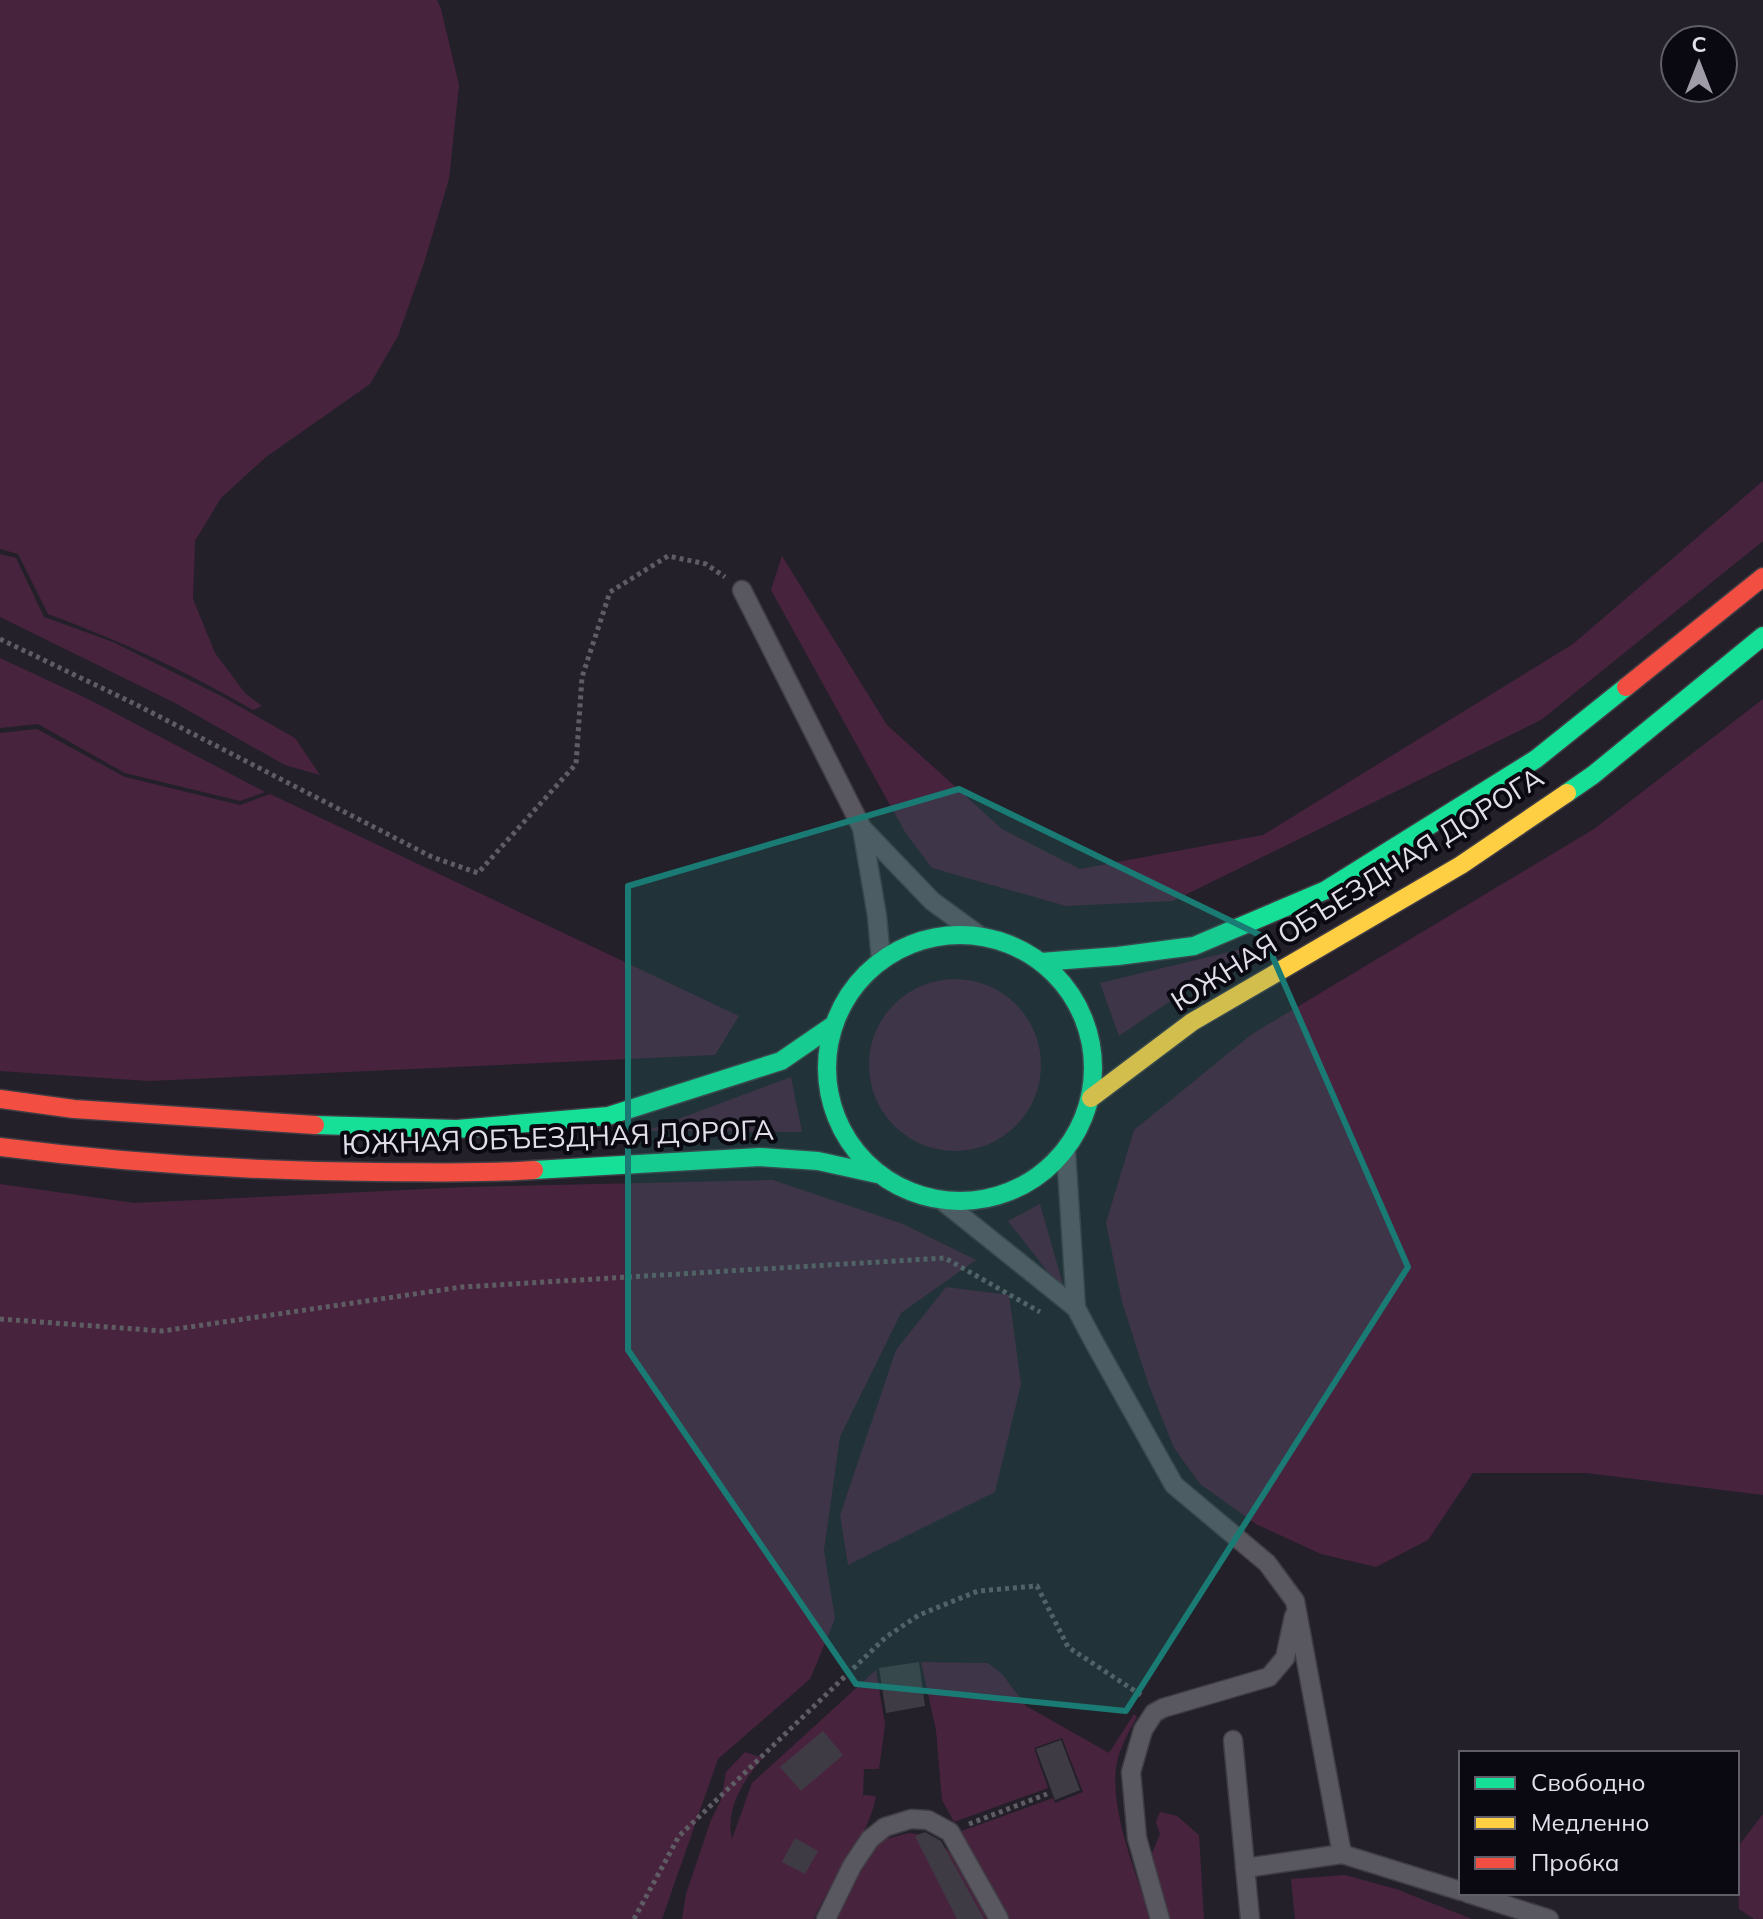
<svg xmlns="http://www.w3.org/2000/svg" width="1763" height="1919" viewBox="0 0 1763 1919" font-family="Mulish,sans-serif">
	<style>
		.green { fill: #48233e }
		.building { fill: #3f3b44 }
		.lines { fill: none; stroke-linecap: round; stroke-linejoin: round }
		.lane-casing { stroke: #403d45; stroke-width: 21 }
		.fast-casing { stroke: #403d45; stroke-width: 21 }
		.slow-casing { stroke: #403d45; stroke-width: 21 }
		.jam-casing { stroke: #403d45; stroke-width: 21 }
		.path { stroke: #5e5d64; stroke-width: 5; stroke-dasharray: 4 4; stroke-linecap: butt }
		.lane { stroke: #59575f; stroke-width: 18 }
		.fast { stroke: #16e098; stroke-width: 18 }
		.slow { stroke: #ffcf43; stroke-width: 18 }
		.jam { stroke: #f24e42; stroke-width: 18 }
		.marked { fill: #1a7b74; fill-opacity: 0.2; stroke: #1a7b74; stroke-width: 6; stroke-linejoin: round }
		.labels { text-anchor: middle; stroke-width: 8; stroke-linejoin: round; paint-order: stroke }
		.street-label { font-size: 28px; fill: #e2dfeb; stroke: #0a0810 }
	</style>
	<rect width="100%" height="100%" fill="#23202a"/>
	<g class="green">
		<path d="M0,0H437L441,9L459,85L449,179L424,263L398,336L370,384L266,457L221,498L195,541L193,599L215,653L245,693L262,706L253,710C188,672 119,640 48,614L18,554L0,549Z"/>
		<path d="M1763,481V541L1541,720L1173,901L1066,906L932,868L905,832L771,590L782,556L887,725L1002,829L1080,869L1263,835L1573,644Z"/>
		<path d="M0,554L16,558L44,617L113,642L221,696L295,738L320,775L285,765L175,703L0,617Z"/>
		<path d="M0,658L92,701L265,792L240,801L125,773L38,724L0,728Z"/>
		<path d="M1763,699V1495L1587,1473H1473L1428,1540L1376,1567L1321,1554L1256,1524L1200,1484L1174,1448L1148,1383L1122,1302L1106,1223L1134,1130L1252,1034L1594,829Z"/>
		<path d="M37,729L125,777L240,805L270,794L739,1016L715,1055L149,1081L0,1071V733Z"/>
		<path d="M1250,947L1119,1036L1100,983Z"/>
		<circle cx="955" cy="1065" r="86"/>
		<path d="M791,1077L802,1132L646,1131Z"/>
		<path d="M773,1180L903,1224L976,1260L901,1313L840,1437L824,1550L835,1619L810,1679L718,1759L662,1919H0V1184L134,1203L467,1187Z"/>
		<path d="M1040,1204L1066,1295L1008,1221Z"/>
		<path d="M946,1287L1009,1295L1021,1384L995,1492L848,1565L840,1515L896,1350Z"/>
		<path d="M921,1662L988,1663L1002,1674L1026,1706L1109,1753L1134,1714L1137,1717C1129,1731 1121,1745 1117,1762C1108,1808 1137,1875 1151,1919H1008L959,1832L1053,1798L1055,1803L1083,1792L1062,1738L1034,1748L1048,1788L954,1822L942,1800L936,1730Z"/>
		<path d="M876,1670L885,1725L879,1769H864L863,1795L876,1796C868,1840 832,1877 814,1919H682L686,1894L711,1820L721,1800L726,1772L745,1752L763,1758C743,1780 725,1809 732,1839L752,1783Z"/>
		<path d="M1160,1812L1177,1816L1199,1835L1204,1919H1170L1166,1912L1152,1853L1160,1834L1156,1822Z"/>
		<path d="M1763,1814V1919H1754L1739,1909L1737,1848Z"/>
		<path d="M909,1833C957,1838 968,1881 989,1919H832L871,1850L882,1840Z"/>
		<path d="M1345,1875L1396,1889L1472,1919H1295L1291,1879Z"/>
	</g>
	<g class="building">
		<path d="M919,1662L925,1706L886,1713L879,1668Z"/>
		<path d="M823,1731L843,1755L801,1791L780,1767Z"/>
		<path d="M1061,1740L1080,1790L1055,1800L1036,1749Z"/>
		<path d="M925,1832L941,1841L984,1919H957L915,1836Z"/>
		<path d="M795,1838L818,1851L805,1874L782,1862Z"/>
	</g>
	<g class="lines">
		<g class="lane-casing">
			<g id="lane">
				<path d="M742,590L862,828L932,901L980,936"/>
				<path d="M862,828L877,916L881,960"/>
				<path d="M1066,1152L1076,1308L1094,1342L1174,1485L1267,1563L1295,1601L1342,1854L1461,1891"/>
				<path d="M944,1202L1076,1308"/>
				<path d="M1233,1740L1250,1919"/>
				<path d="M1245,1868L1342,1854"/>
				<path d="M1467,1893L1549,1919"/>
				<path d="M826,1919L852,1866L870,1839L885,1827L911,1819L928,1820L950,1832L999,1919"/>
				<path d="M1160,1919L1137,1838L1131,1772L1143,1730L1154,1713L1163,1708L1269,1677L1285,1658L1294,1616"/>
			</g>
		</g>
		<g class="fast-casing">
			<g id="fast">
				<path d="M1567,793L1593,775L1763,636"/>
				<circle cx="960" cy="1068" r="133"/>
				<path d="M1041,962L1118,956L1194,946L1326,890L1536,759L1626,687"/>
				<path d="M315,1125L457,1129L608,1116L781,1061L832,1026"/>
				<path d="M534,1170L760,1157L818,1161L877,1174"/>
			</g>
		</g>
		<g class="slow-casing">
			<path id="slow" d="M1091,1098L1192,1022L1461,865L1567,793"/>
		</g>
		<g class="jam-casing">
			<g id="jam">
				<path d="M1626,687L1763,577"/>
				<path d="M0,1099L74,1109L315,1125"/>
				<path d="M0,1147C125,1163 250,1171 376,1172C429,1172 481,1174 534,1170"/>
			</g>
		</g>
		<g class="path">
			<path d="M0,639L133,703L432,857L478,873L576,764L582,677L610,592L668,556L706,564L725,577"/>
			<path d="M0,1319L162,1331L462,1287L945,1258L1040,1312"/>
			<path d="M969,1824L1047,1794"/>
			<path d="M634,1919L679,1836L886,1637L919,1615L978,1591L1037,1586L1068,1647L1141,1695"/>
		</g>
		<use href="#lane" class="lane"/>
		<use href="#fast" class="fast"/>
		<use href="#slow" class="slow"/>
		<use href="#jam" class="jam"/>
	</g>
	<path class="marked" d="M959,789L1264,937L1408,1267L1126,1711L856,1684L628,1350V886Z"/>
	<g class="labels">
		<g class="street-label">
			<text transform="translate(1357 889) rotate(-32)" y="10">ЮЖНАЯ ОБЪЕЗДНАЯ ДОРОГА</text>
			<text transform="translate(558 1137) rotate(-2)" y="10">ЮЖНАЯ ОБЪЕЗДНАЯ ДОРОГА</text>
		</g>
	</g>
	<rect x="1459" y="1751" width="280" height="144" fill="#0a0810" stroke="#605e68" stroke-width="2"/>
	<rect x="1475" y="1777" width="40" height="12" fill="#16e098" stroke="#605e68" stroke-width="2"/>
	<text x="1531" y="1791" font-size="24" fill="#e2dfeb">Свободно</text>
	<rect x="1475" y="1817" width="40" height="12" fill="#ffcf43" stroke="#605e68" stroke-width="2"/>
	<text x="1531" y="1831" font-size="24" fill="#e2dfeb">Медленно</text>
	<rect x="1475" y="1857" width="40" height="12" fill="#f24e42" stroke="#605e68" stroke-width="2"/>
	<text x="1531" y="1871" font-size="24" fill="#e2dfeb">Пробка</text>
	<g transform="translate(1699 64)"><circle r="38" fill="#0a0810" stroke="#605e68" stroke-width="2"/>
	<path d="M0-6L14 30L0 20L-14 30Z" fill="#9f9ca7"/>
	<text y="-12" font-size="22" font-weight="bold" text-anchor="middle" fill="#e2dfeb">С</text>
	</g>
</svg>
